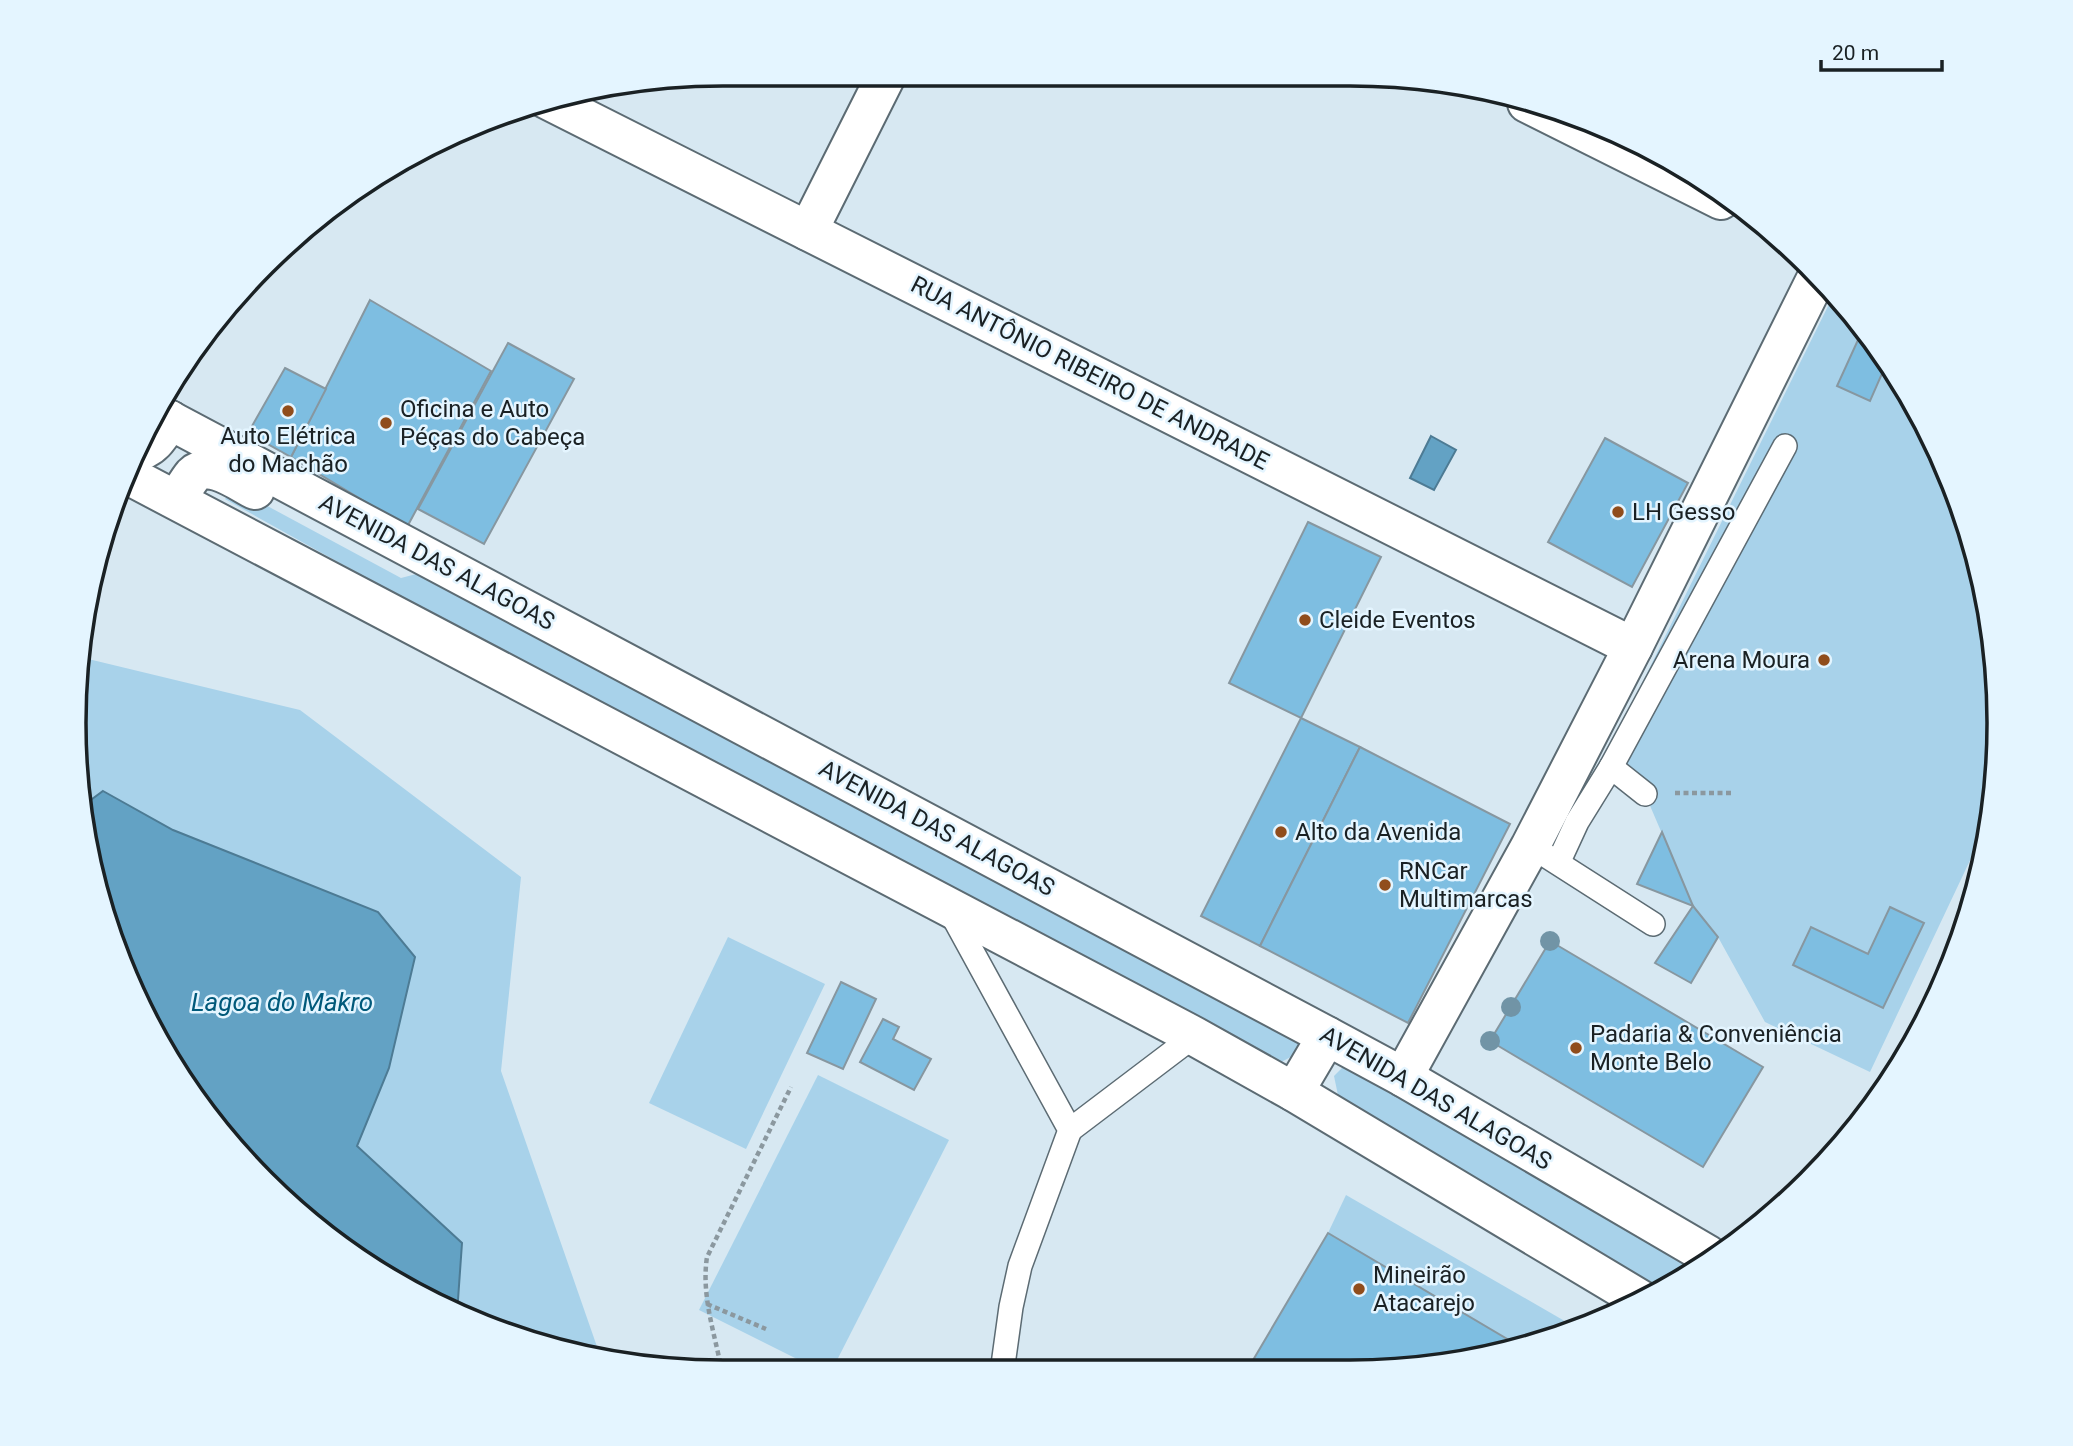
<svg xmlns="http://www.w3.org/2000/svg" width="2073" height="1446" viewBox="0 0 2073 1446" font-family="Roboto,sans-serif">
	<style>
		.green { fill: #a8d2ea }
		.water { fill: #63a2c4; stroke: #4d7b94; stroke-width: 2 }
		.building { fill: #7ebee1; stroke: #8797a0; stroke-width: 2 }
		.lines { fill: none; stroke-linecap: round; stroke-linejoin: round }
		.lane-casing { stroke: #5c6b73; stroke-width: 26 }
		.street-casing { stroke: #5c6b73; stroke-width: 42 }
		.secondary-casing { stroke: #5c6b73; stroke-width: 42 }
		.path { stroke: #8b989f; stroke-width: 4.5; stroke-dasharray: 5 3.5; stroke-linecap: butt }
		.lane { stroke: #fff; stroke-width: 23 }
		.street { stroke: #fff; stroke-width: 38 }
		.secondary { stroke: #fff; stroke-width: 38 }
		.tree { fill: #7194a6 }
		.poi-dot { fill: #904d1c; stroke: #e4f5ff; stroke-width: 2.5 }
		.labels { text-anchor: middle; stroke-width: 5; stroke-linejoin: round; paint-order: stroke }
		.street-label { font-size: 24px; fill: #1a2124; stroke: #e4f5ff }
		.poi-label { font-size: 24px; fill: #1a2124; stroke: #e4f5ff; text-anchor: start }
		.water-label { font-size: 26px; font-style: italic; fill: #00597a; stroke: #e4f5ff }
		.rim { fill: none; stroke: #1a2124; stroke-width: 3.5 }
	</style>
	<rect width="100%" height="100%" fill="#d7e8f2"/>
	<g class="green">
		<path d="M1834,294L1890,362L1950,475L1987,597L1999,723L1990,818L1870,1072L1765,1022L1718,937L1693,906L1645,794L1612,744Z"/>
		<path d="M234,488L401,578L424,572L1299,1036L1298,1053L1272,1067L478,640L225,499Z"/>
		<path d="M80,657L300,710L521,877L501,1071L602,1361L474,1323L362,1263L263,1182L141,1011L86,849Z"/>
		<path d="M728,937L825,984L746,1149L649,1103Z"/>
		<path d="M1351,1059L1690,1268L1657,1291L1339,1100L1334,1076Z"/>
		<path d="M818,1075L949,1140L831,1372H823L699,1310Z"/>
		<path d="M1346,1195L1575,1327L1519,1346L1328,1233Z"/>
	</g>
	<g class="water">
		<path d="M1431,436L1456,450L1434,490L1410,478Z"/>
		<path d="M103,791L173,830L378,912L415,957L389,1068L357,1146L462,1243L457,1314L362,1263L263,1182L141,1011L86,849L84,805Z"/>
	</g>
	<g class="building">
		<path d="M370,300L491,371L407,527L291,457Z"/>
		<path d="M1863,329L1888,360L1870,401L1837,386Z"/>
		<path d="M508,343L574,379L484,544L418,509Z"/>
		<path d="M285,368L326,389L291,457L248,433Z"/>
		<path d="M1605,438L1688,483L1632,587L1548,542Z"/>
		<path d="M1308,522L1381,557L1301,718L1229,683Z"/>
		<path d="M1301,718L1360,747L1260,946L1201,916Z"/>
		<path d="M1360,747L1510,824L1408,1023L1260,946Z"/>
		<path d="M1662,832L1693,906L1637,884Z"/>
		<path d="M1693,906L1718,937L1691,983L1655,963Z"/>
		<path d="M1890,907L1924,923L1883,1008L1793,965L1811,927L1868,954Z"/>
		<path d="M1550,941L1763,1067L1703,1167L1490,1041Z"/>
		<path d="M841,982L876,999L843,1069L807,1053Z"/>
		<path d="M883,1019L899,1027L893,1039L931,1059L914,1090L860,1062Z"/>
		<path d="M1328,1233L1519,1346L1476,1360L1350,1372H1246Z"/>
	</g>
	<g class="lines">
		<g class="lane-casing">
			<g id="lane">
				<path d="M1611,767L1645,794"/>
				<path d="M1545,855L1653,924"/>
				<path d="M1559,861L1577,822L1611,767L1785,446"/>
				<path d="M950,911L1070,1130L1020,1266L1011,1307L1002,1372"/>
				<path d="M1070,1130L1194,1036"/>
			</g>
		</g>
		<g class="street-casing">
			<g id="street">
				<path d="M546,99L1633,647"/>
				<path d="M1527,103L1721,200"/>
				<path d="M808,231L887,74"/>
				<path d="M1403,1077L1530,847L1633,647L1818,275"/>
			</g>
		</g>
		<g class="secondary-casing">
			<g id="secondary">
				<path d="M160,415L1327,1036L1403,1077L1708,1255"/>
				<path d="M138,450C153,450 162,432 170,420"/>
				<path d="M124,473L1194,1036L1294,1092L1643,1301"/>
				<path d="M177,499C182,492 187,482 193,475C209,459 239,482 255,490"/>
				<path d="M1294,1092L1327,1036"/>
			</g>
		</g>
		<g class="path">
			<path d="M1675,793H1733"/>
			<path d="M707,1304L766,1329"/>
			<path d="M722,1372C715,1334 701,1296 707,1257L791,1087"/>
		</g>
		<use href="#lane" class="lane"/>
		<use href="#street" class="street"/>
		<use href="#secondary" class="secondary"/>
	</g>
	<g class="tree">
		<circle cx="1550" cy="941" r="10"/>
		<circle cx="1511" cy="1007" r="10"/>
		<circle cx="1490" cy="1041" r="10"/>
	</g>
	<g class="poi-dot">
		<circle cx="288" cy="411" r="7"/>
		<circle cx="386" cy="423" r="7"/>
		<circle cx="1618" cy="512" r="7"/>
		<circle cx="1305" cy="620" r="7"/>
		<circle cx="1824" cy="660" r="7"/>
		<circle cx="1281" cy="832" r="7"/>
		<circle cx="1385" cy="885" r="7"/>
		<circle cx="1576" cy="1048" r="7"/>
		<circle cx="1359" cy="1289" r="7"/>
	</g>
	<g class="labels">
		<g class="street-label">
			<text transform="translate(1090 373) rotate(27)" y="8">RUA ANTÔNIO RIBEIRO DE ANDRADE</text>
			<text transform="translate(437 562) rotate(28)" y="8">AVENIDA DAS ALAGOAS</text>
			<text transform="translate(937 828) rotate(28)" y="8">AVENIDA DAS ALAGOAS</text>
			<text transform="translate(1436 1098) rotate(30)" y="8">AVENIDA DAS ALAGOAS</text>
		</g>
		<g class="poi-label">
			<text x="400" y="417">Oficina e Auto<tspan x="400" dy="28">Péças do Cabeça</tspan></text>
			<text x="288" y="444" text-anchor="middle">Auto Elétrica<tspan x="288" dy="28">do Machão</tspan></text>
			<text x="1632" y="520">LH Gesso</text>
			<text x="1319" y="628">Cleide Eventos</text>
			<text x="1810" y="668" text-anchor="end">Arena Moura</text>
			<text x="1295" y="840">Alto da Avenida</text>
			<text x="1399" y="879">RNCar<tspan x="1399" dy="28">Multimarcas</tspan></text>
			<text x="1590" y="1042">Padaria &amp; Conveniência<tspan x="1590" dy="28">Monte Belo</tspan></text>
			<text x="1373" y="1283">Mineirão<tspan x="1373" dy="28">Atacarejo</tspan></text>
		</g>
		<g class="water-label">
			<text x="282" y="1011">Lagoa do Makro</text>
		</g>
	</g>
	<path d="M0 0H2073V1446H0ZM723 86H1350A637 637 0 0 1 1987 723V723A637 637 0 0 1 1350 1360H723A637 637 0 0 1 86 723V723A637 637 0 0 1 723 86Z" fill="#e4f5ff" fill-rule="evenodd"/>
	<path class="rim" d="M723 86H1350A637 637 0 0 1 1987 723V723A637 637 0 0 1 1350 1360H723A637 637 0 0 1 86 723V723A637 637 0 0 1 723 86Z"/>
	<path d="M1821 60v10h121v-10" fill="none" stroke="#1a2124" stroke-width="3.5"/>
	<text x="1832" y="60" font-size="21" fill="#1a2124" stroke="#e4f5ff" stroke-width="5" paint-order="stroke">20 m</text>
</svg>
